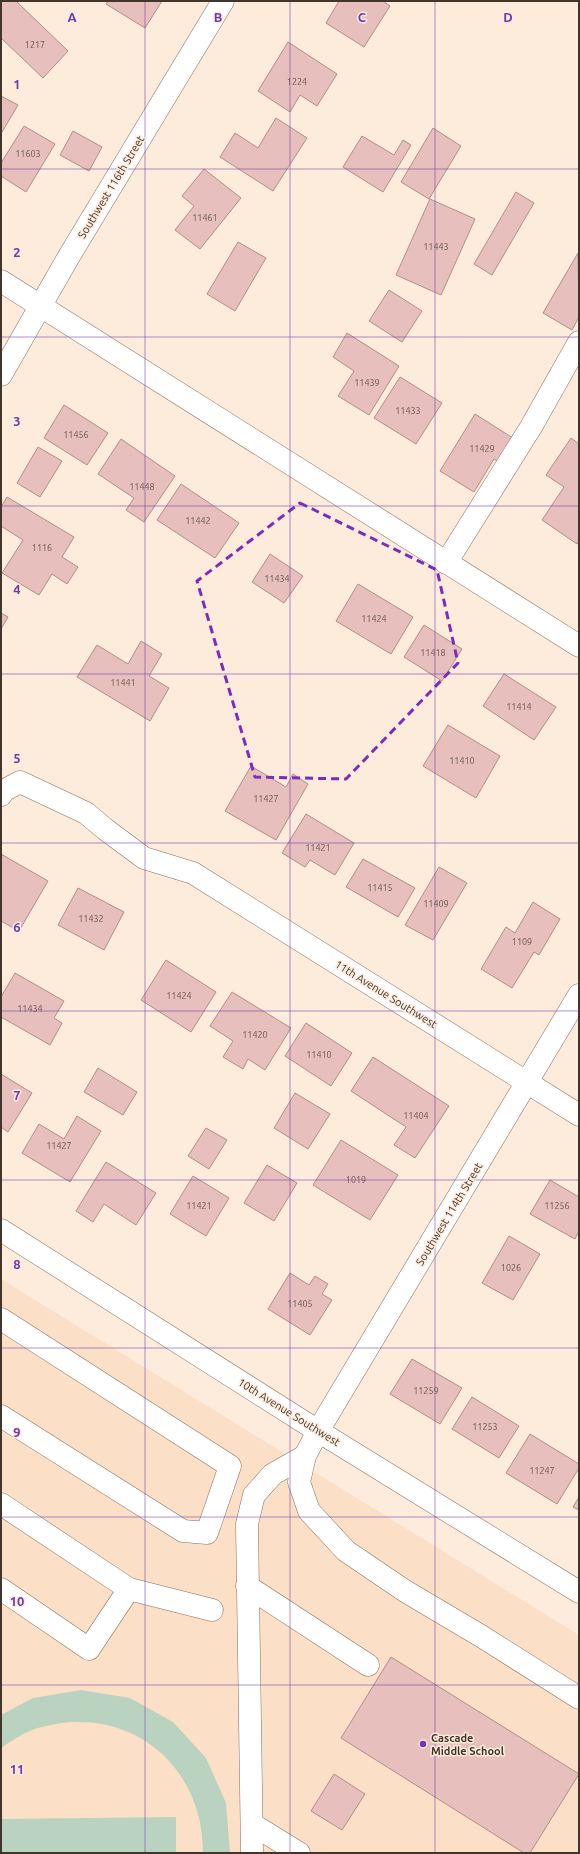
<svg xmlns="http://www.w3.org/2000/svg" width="580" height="1854" viewBox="0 0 580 1854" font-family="Ubuntu,sans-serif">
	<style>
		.built { fill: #fcdfc7 }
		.green { fill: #b9d3c0 }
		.building { fill: #e7bfbc; stroke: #b28d89 }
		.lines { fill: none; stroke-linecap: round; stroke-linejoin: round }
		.minor-casing { stroke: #89705a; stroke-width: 23 }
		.minor { stroke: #fff; stroke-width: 22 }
		.marked { fill: none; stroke: #7b2cbf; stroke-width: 3; stroke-dasharray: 8 5; stroke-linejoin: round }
		.grid { fill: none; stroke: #6d3ab1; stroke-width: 1; stroke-opacity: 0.55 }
		.poi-dot { fill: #6d3ab1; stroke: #fdebdc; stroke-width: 1.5 }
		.labels { text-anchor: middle; stroke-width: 3; stroke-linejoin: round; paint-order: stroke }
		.number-label { font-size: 9px; fill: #6a5850 }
		.street-label { font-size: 11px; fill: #41352c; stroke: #fdebdc }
		.poi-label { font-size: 11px; font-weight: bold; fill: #41352c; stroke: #fdebdc; text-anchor: start }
		.grid-label { font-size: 13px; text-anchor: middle; font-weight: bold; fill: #6d3ab1; stroke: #fdebdc; stroke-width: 3; stroke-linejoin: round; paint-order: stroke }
	</style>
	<rect width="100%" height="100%" fill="#fdebdc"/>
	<path class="built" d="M1,1279L579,1635V1853H1Z"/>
	<g class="green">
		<path d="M81,1690L130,1698L173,1722L206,1758L226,1803L230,1853H203C203,1762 126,1702 38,1728C26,1731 11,1741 1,1748V1715L33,1698Z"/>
		<path d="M176,1817V1853H1V1819Z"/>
	</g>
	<g class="building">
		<path d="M1,1H16L68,51L43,78L1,38Z"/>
		<path d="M108,1H162L145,28L106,4Z"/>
		<path d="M339,1H383L390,6L364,47L326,23Z"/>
		<path d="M288,42L337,74L317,106L300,95L290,112L258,91Z"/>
		<path d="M1,96L18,105L2,132H1Z"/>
		<path d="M276,118L307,138L273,191L220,157L235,133L258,148Z"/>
		<path d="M24,126L55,144L26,192L1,176V163Z"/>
		<path d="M433,128L461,146L429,199L401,182Z"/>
		<path d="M73,131L102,147L89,171L60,155Z"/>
		<path d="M362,136L394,155L403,140L411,145L383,192L343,167Z"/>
		<path d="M204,169L241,198L200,249L175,230L194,206L182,196Z"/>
		<path d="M516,192L534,203L492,275L474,264Z"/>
		<path d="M430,199L475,219L441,295L396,275Z"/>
		<path d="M238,242L266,258L235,311L207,294Z"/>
		<path d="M578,253L579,317L572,330L543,313Z"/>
		<path d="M389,290L422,311L402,342L369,321Z"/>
		<path d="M347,333L399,366L369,415L338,396L354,371L333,357Z"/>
		<path d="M400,377L442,403L416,444L374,418Z"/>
		<path d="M64,405L108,433L87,465L44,438Z"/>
		<path d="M475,414L516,440L501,464L494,459L474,492L440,471Z"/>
		<path d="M571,438L579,444V540L577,544L542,520L564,487L546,475Z"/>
		<path d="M121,439L175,476L144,522L126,510L134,498L98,474Z"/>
		<path d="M38,447L62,461L40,497L17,483Z"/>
		<path d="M181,484L239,523L215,558L157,520Z"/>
		<path d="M7,497L74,537L62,557L78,567L67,584L52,574L39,595L2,573L23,540L1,526V507Z"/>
		<path d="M270,554L303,576L284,603L252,582Z"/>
		<path d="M358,584L413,617L391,654L336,621Z"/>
		<path d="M1,613L8,617L1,629Z"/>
		<path d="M424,625L462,649L442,681L404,657Z"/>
		<path d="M141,641L162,654L149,676L169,688L150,721L77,677L97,645L128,664Z"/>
		<path d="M504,674L556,707L534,740L483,706Z"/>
		<path d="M448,725L500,756L476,798L423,766Z"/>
		<path d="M251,766L286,787L293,774L308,784L276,840L225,811Z"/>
		<path d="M306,814L354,843L335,875L310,860L305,867L282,853Z"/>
		<path d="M1,854L48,881L19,931L1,921Z"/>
		<path d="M363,859L415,888L398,917L346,887Z"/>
		<path d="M439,867L467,883L433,940L405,925Z"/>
		<path d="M78,888L124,912L104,950L58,925Z"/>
		<path d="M533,902L560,919L539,955L534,952L512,988L481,969L506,927L515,933Z"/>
		<path d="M166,960L216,992L191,1032L141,1000Z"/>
		<path d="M15,973L64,1001L54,1018L62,1023L50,1045L1,1017V997Z"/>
		<path d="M232,992L291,1028L265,1070L248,1059L243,1069L223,1057L233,1041L210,1026Z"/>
		<path d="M306,1023L352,1053L331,1086L285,1056Z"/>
		<path d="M373,1057L449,1106L415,1158L394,1145L406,1127L351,1091Z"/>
		<path d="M98,1068L137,1092L123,1115L84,1092Z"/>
		<path d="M1,1074L32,1093L8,1132L1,1127Z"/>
		<path d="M295,1093L330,1114L308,1149L274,1128Z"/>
		<path d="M77,1116L101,1131L70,1182L22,1153L39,1124L64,1139Z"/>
		<path d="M206,1128L227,1140L209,1169L188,1156Z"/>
		<path d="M341,1140L398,1175L370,1220L313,1185Z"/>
		<path d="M106,1162L156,1193L136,1225L104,1204L93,1222L76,1211Z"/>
		<path d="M267,1165L297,1183L274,1221L244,1203Z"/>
		<path d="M193,1176L229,1198L206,1236L170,1214Z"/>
		<path d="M550,1180L579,1197V1231L575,1239L530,1214Z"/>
		<path d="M509,1236L540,1254L513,1300L482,1283Z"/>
		<path d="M290,1273L309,1285L315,1276L328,1284L322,1294L332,1300L310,1335L268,1309Z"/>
		<path d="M412,1359L462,1388L440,1424L390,1394Z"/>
		<path d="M472,1397L519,1426L499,1458L452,1429Z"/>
		<path d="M530,1434L579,1464V1468L557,1504L506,1473Z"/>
		<path d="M579,1497V1510L573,1507Z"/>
		<path d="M391,1657L579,1774L530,1853H524L341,1738Z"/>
		<path d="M334,1774L365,1794L342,1830L311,1811Z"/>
	</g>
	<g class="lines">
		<g class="minor-casing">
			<g id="minor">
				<path d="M1,281C194,403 387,524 579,646"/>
				<path d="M1,375L68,258L223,1"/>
				<path d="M446,563L531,427L579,342"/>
				<path d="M1,795L3,791L20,782L86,813L105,829L144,858L193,873L579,1115"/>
				<path d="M579,995L318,1431L305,1456L299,1482L309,1511L346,1551L405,1591L481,1636L579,1698"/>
				<path d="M1,1230L318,1431L579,1592"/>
				<path d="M1,1319L230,1466L207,1533L183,1531L1,1416"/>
				<path d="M1,1504L129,1589L89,1649L1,1589"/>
				<path d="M247,1586L368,1665"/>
				<path d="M129,1589L212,1610"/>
				<path d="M252,1824L299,1853"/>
				<path d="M252,1853L247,1524L254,1495L273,1474L305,1456"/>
			</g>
		</g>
		<use href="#minor" class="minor"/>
	</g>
	<path class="marked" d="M300,503L437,570L458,663L346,779L255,777L197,581Z"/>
	<path class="grid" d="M145,1V1853M290,1V1853M435,1V1853M1,169H579M1,337H579M1,506H579M1,674H579M1,843H579M1,1011H579M1,1180H579M1,1348H579M1,1517H579M1,1685H579"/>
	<circle class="poi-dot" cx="423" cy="1744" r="4"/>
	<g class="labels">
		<g class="number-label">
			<text x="35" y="48">1217</text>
			<text x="297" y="85">1224</text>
			<text x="28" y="157">11603</text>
			<text x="205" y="221">11461</text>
			<text x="436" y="250">11443</text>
			<text x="367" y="386">11439</text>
			<text x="408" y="414">11433</text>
			<text x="76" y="438">11456</text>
			<text x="482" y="452">11429</text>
			<text x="142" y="490">11448</text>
			<text x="198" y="524">11442</text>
			<text x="42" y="551">1116</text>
			<text x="277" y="582">11434</text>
			<text x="374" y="622">11424</text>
			<text x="433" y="656">11418</text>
			<text x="123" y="686">11441</text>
			<text x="519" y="710">11414</text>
			<text x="462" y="764">11410</text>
			<text x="266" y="802">11427</text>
			<text x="318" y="851">11421</text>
			<text x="380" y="891">11415</text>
			<text x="436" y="907">11409</text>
			<text x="91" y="922">11432</text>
			<text x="522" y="945">1109</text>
			<text x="179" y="999">11424</text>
			<text x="30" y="1012">11434</text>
			<text x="255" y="1038">11420</text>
			<text x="319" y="1058">11410</text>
			<text x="416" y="1119">11404</text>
			<text x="59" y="1149">11427</text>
			<text x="356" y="1183">1019</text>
			<text x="199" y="1209">11421</text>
			<text x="557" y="1209">11256</text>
			<text x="511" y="1271">1026</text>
			<text x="300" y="1307">11405</text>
			<text x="426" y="1394">11259</text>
			<text x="485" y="1430">11253</text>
			<text x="542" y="1474">11247</text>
		</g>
		<g class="street-label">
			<text transform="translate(111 187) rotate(-59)" y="4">Southwest 116th Street</text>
			<text transform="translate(386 994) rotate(32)" y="4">11th Avenue Southwest</text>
			<text transform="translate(449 1214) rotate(-59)" y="4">Southwest 114th Street</text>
			<text transform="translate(289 1412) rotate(32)" y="4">10th Avenue Southwest</text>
		</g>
		<g class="poi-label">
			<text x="431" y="1742">Cascade<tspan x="431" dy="13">Middle School</tspan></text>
		</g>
	</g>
	<g class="grid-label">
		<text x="72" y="22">A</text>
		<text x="218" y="22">B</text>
		<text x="362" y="22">C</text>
		<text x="508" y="22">D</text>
		<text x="17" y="89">1</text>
		<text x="17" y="257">2</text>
		<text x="17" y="426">3</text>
		<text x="17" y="594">4</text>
		<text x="17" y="763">5</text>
		<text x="17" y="932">6</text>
		<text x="17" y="1100">7</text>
		<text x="17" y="1269">8</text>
		<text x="17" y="1437">9</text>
		<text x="17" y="1606">10</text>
		<text x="17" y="1774">11</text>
	</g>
	<rect width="580" height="1854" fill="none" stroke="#41352c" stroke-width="4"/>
</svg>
